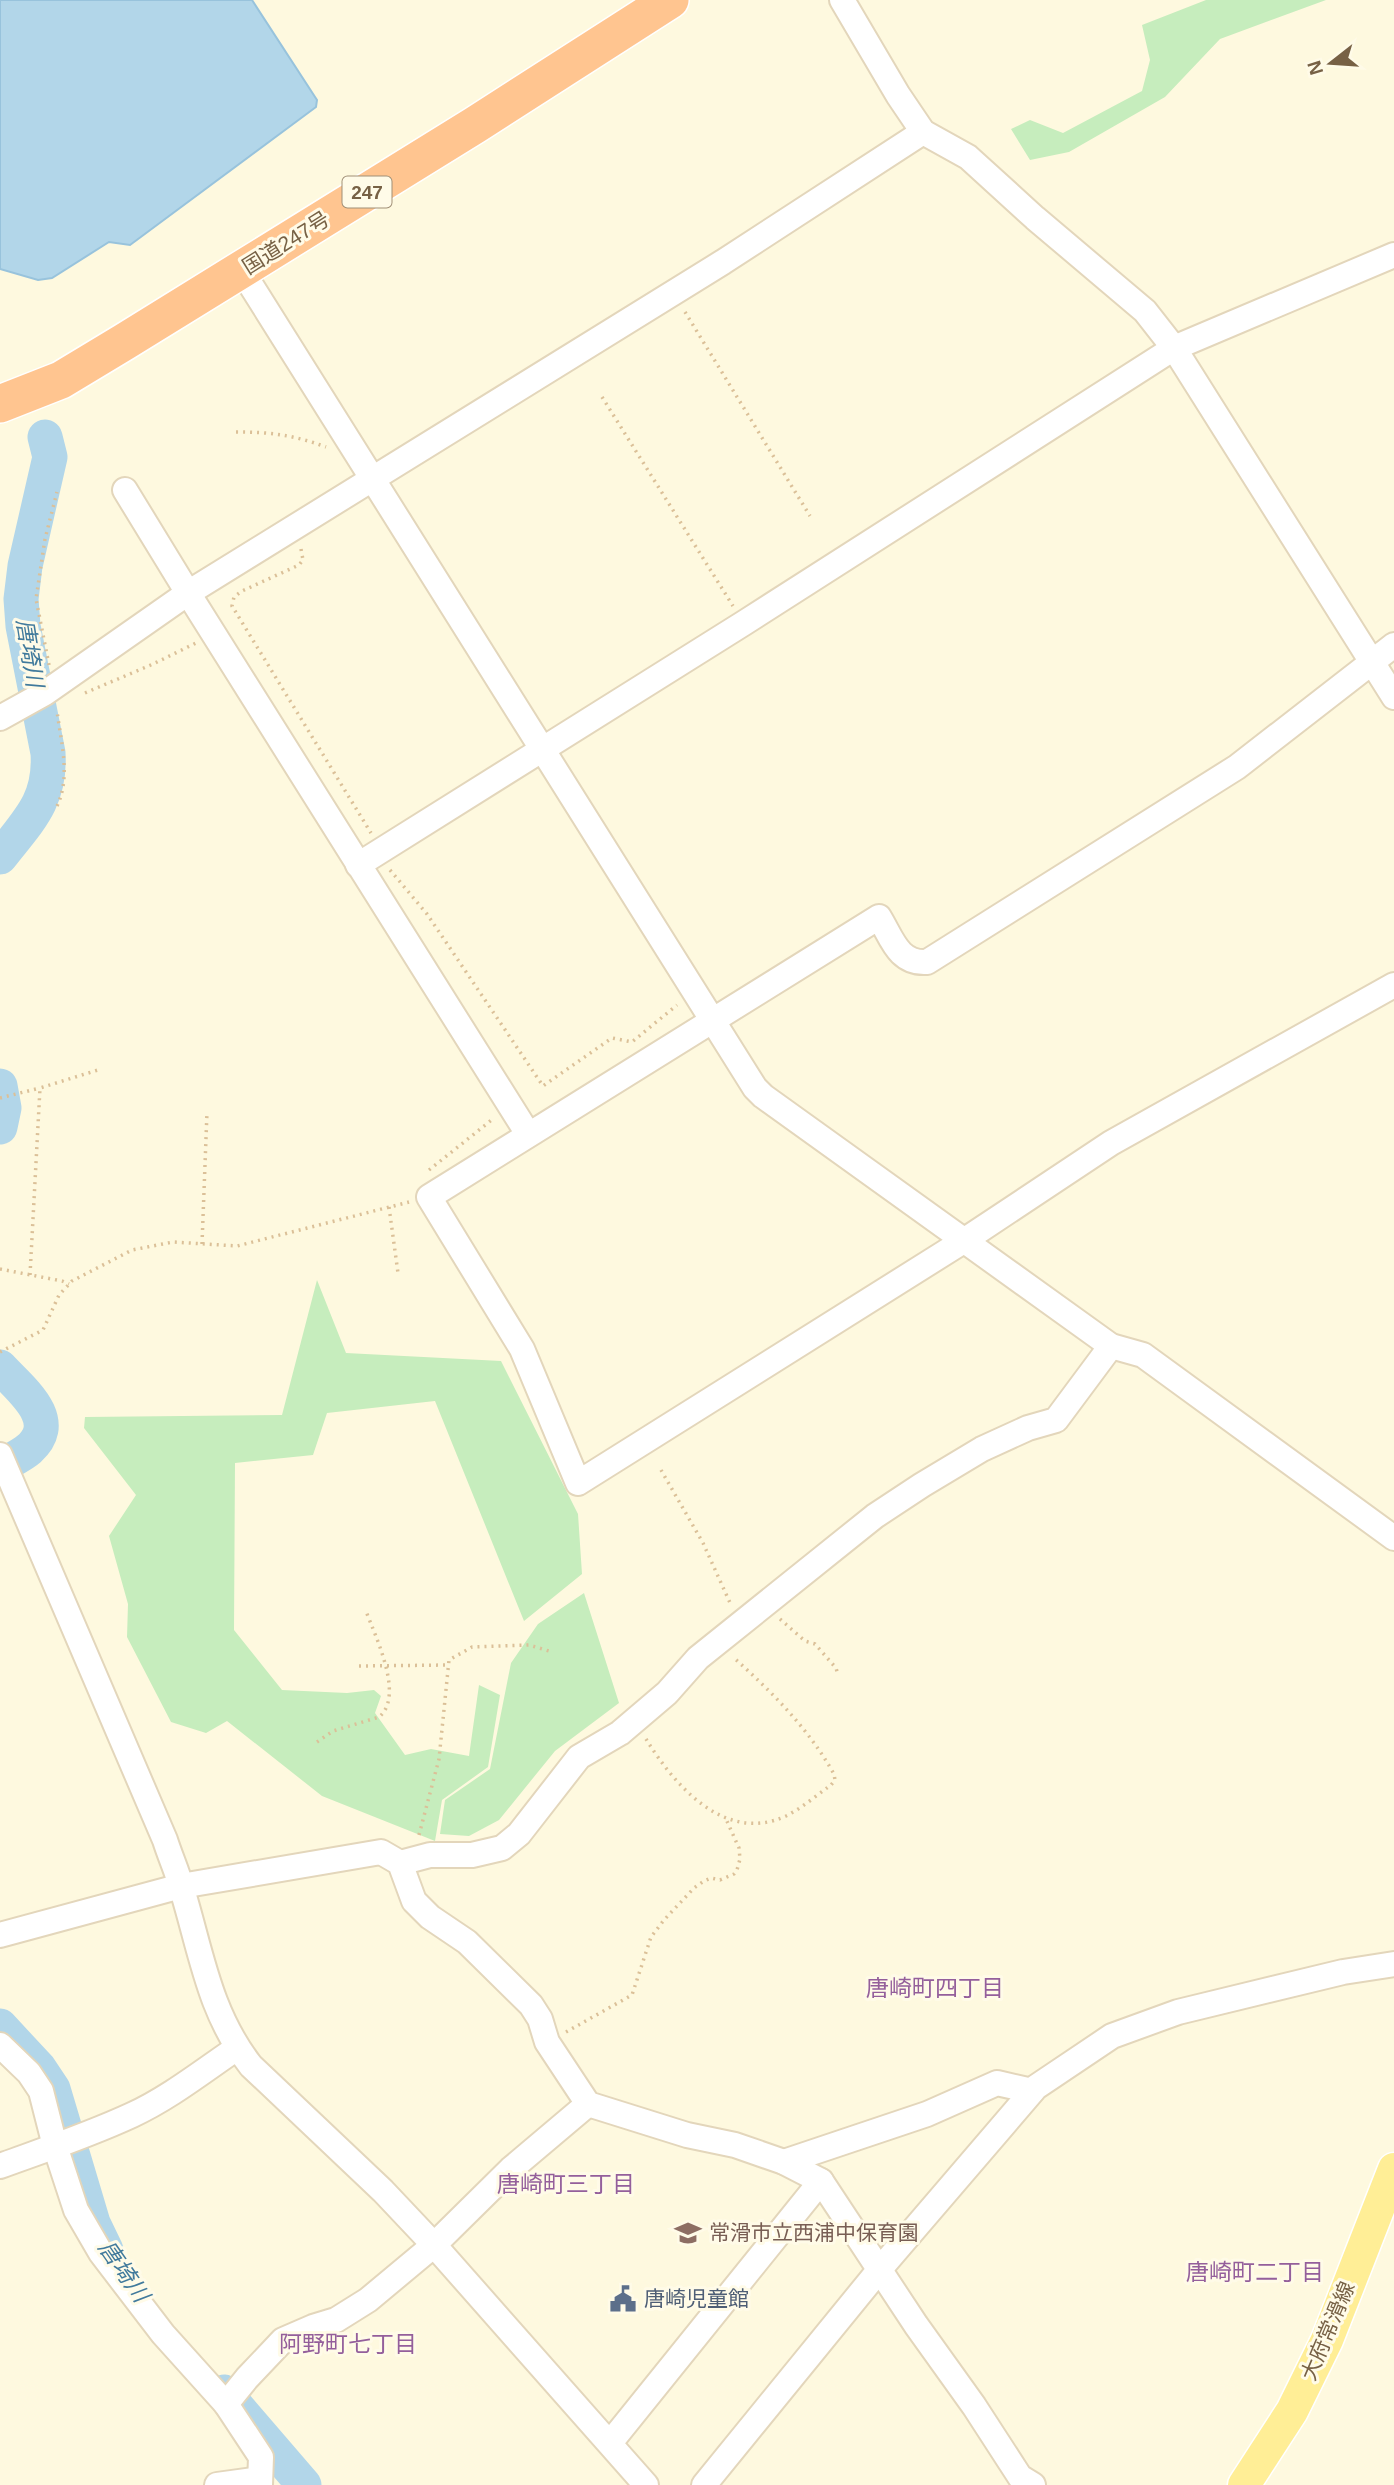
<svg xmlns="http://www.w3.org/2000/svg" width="1394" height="2485" viewBox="0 0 1394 2485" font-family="Helvetica,'Noto Sans JP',sans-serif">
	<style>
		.green { fill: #c6edbd }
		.water { fill: #b2d6e9; stroke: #98c3dc; stroke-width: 2 }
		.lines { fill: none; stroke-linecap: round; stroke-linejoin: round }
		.river { stroke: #b2d6e9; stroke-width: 35 }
		.minor-casing { stroke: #e3d6bb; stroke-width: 28 }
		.major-casing { stroke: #fff; stroke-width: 35 }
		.highway-casing { stroke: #fff; stroke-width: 40 }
		.path { stroke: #dbc098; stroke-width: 3.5; stroke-dasharray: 2 5; stroke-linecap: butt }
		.minor { stroke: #fff; stroke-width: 24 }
		.major { stroke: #ffee96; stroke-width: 32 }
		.highway { stroke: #ffc590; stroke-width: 37 }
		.labels { text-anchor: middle; stroke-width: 6; stroke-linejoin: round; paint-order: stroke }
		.shield { fill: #fffbe8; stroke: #a08f76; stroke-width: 2 }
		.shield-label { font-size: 19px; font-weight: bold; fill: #776145 }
		.street-label { font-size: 21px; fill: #776145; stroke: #fffbe8 }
		.education-label { font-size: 21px; fill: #785e54; stroke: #fffbe8; text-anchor: start }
		.service-label { font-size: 21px; fill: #4e5e75; stroke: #fffbe8; text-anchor: start }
		.water-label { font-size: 23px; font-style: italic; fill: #417a9c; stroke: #fffbe8 }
		.neighbourhood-label { font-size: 23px; fill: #945f9b; stroke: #fffbe8 }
	</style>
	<rect width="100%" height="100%" fill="#fef9df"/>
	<g class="green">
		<path d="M1206,0H1326L1220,39L1165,97L1069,152L1030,160L1011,129L1030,120L1063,133L1142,91L1150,60L1142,25Z"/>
		<path d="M317,1280L346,1353L501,1361L578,1514L582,1574L524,1621L435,1401L327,1413L313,1455L235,1463L234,1630L282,1690L347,1693L374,1690L381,1696L375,1713L405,1755L431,1749L469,1756L479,1685L500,1695L488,1767L442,1800L435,1841L322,1796L227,1721L206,1733L171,1722L127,1637L128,1604L109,1536L136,1495L84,1428L85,1417L282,1415Z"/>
		<path d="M584,1593L619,1703L555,1751L499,1820L469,1836L440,1834L445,1800L490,1769L511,1663L538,1624Z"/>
	</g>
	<path class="water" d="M0,0H252L317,100L316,107L130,245L109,242L52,278L38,280L0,269Z"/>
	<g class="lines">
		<g class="river">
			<path d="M0,857C28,821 51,801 48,753L23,626L21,599L25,566L50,457L45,437"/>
			<path d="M0,1086L4,1108L0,1127"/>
			<path d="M0,1367C20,1389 62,1420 29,1449C21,1456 9,1461 0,1467"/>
			<path d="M0,2026L39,2068L53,2089L93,2223L106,2250"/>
			<path d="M224,2392L304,2485"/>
		</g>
		<g class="minor-casing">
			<g id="minor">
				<path d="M842,0L898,95L923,132L968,157L1035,218L1145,311L1174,348L1394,697"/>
				<path d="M242,271L755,1088L763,1096L1111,1346L1143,1355L1394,1538"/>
				<path d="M125,490L188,593L528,1134"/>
				<path d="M1394,645L1237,767L927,962C898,964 892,938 879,917L429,1197L522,1349L578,1483L965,1240L1111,1143L1394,985"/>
				<path d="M0,718L45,693L188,593L723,262L923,132"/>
				<path d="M358,865L744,623L1174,348L1394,255"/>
				<path d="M0,1455L165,1840C170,1856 177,1871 181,1886C201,1950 208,2011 251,2066L383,2191L434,2245L646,2485"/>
				<path d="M400,1863L430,1855H472L502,1848L519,1834L579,1757L620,1733L667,1693L698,1658L875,1516L922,1485L982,1449L1028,1428L1056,1420L1111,1346"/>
				<path d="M0,1935L181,1886L381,1852L400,1863L414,1901L430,1917L467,1942L531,2005L540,2019L547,2042L588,2104L687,2135L735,2145L784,2162L821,2181L916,2325L974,2406L1020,2477L1033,2485"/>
				<path d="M0,2045L29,2073L41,2091L55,2146L76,2210L101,2253L163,2334L226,2404L261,2457L260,2485"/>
				<path d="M784,2162L927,2114L997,2083L1032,2091"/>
				<path d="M0,2166C44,2150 89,2135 132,2115C169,2098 203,2071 237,2048"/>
				<path d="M226,2404L247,2378L283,2340L313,2327L336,2320L368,2300L434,2245L511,2169L588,2104"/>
				<path d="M610,2443L821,2181"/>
				<path d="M217,2485L260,2479"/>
				<path d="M704,2485L880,2269L1036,2087L1112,2036L1178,2012L1343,1972L1394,1964"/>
			</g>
		</g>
		<g class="major-casing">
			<path id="major" d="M1244,2485L1292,2411L1327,2340L1394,2169"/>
		</g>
		<g class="highway-casing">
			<path id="highway" d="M0,404L61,380L124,342L475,125L670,0"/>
		</g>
		<g class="path">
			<path d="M685,312L810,516"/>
			<path d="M602,397L733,606"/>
			<path d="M236,432C270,432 294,435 326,447"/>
			<path d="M301,549L303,560L299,565L242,591L234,597L232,606L371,833"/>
			<path d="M49,665L36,599L45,539L57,492"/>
			<path d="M85,693L153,664L196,643"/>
			<path d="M57,806C71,777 61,742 57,711"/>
			<path d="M390,870L427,914L543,1086L612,1038L632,1042L677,1005"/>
			<path d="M0,1098L40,1088"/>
			<path d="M429,1170L494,1118"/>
			<path d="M389,1207L398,1273"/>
			<path d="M202,1244L207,1112"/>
			<path d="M0,1269L62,1281L69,1284"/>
			<path d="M30,1275L40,1088L98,1070"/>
			<path d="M0,1352L43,1330L59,1295L72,1281L132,1250L173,1242L237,1246L409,1202"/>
			<path d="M661,1470L703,1543L731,1605"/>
			<path d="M780,1619L805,1641L815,1644L836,1668L838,1675"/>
			<path d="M359,1666L449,1665"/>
			<path d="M646,1739C675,1786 725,1844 786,1816C802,1808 817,1795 831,1785L835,1780L834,1774C808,1728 772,1692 733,1657"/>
			<path d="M317,1742L333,1731L379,1717C405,1696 375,1636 366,1611"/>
			<path d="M419,1835L439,1759L449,1660L472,1647L529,1645L549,1651"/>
			<path d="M566,2032L632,1995L651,1937L664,1920L694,1888L704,1881L711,1878L720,1880L734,1874L737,1870L740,1859L739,1848L726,1819"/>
		</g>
		<use href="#minor" class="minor"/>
		<use href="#major" class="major"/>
		<use href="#highway" class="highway"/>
	</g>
	<defs>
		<g id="school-bare" transform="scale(2.1)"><path d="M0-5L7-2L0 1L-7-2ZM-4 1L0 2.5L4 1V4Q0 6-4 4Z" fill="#8d6e63" stroke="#fffbe8" stroke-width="2.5" paint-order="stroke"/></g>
		<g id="civic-bare" transform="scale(2.1)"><path d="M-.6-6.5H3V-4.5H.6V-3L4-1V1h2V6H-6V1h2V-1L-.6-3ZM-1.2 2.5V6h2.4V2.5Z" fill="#5c6f8a" stroke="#fffbe8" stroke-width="2.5" paint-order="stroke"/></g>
	</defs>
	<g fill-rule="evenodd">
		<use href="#school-bare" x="688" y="2233"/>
		<use href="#civic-bare" x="623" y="2299"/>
	</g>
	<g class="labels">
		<rect class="shield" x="342.5" y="176.5" width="49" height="31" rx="5"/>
		<g class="shield-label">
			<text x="367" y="199">247</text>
		</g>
		<g class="street-label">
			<text transform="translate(286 243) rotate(-32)" y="7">国道247号</text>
			<text transform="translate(1328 2331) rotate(-67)" y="7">大府常滑線</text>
		</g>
		<g class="education-label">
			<text x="709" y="2240">常滑市立西浦中保育園</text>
		</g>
		<g class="service-label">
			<text x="644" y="2306">唐崎児童館</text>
		</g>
		<g class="water-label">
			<text transform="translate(30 653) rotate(81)" y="8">唐埼川</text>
			<text transform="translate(124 2271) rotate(55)" y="8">唐埼川</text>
		</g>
		<g class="neighbourhood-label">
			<text x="935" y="1996">唐崎町四丁目</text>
			<text x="566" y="2192">唐崎町三丁目</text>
			<text x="1255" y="2280">唐崎町二丁目</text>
			<text x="348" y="2352">阿野町七丁目</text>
		</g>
	</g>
	<g transform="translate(1331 63) rotate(253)" stroke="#fffbe8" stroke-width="5" paint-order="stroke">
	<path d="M0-5L12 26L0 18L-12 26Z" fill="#776145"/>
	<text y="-10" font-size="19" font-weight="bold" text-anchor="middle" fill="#776145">N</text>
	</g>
</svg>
